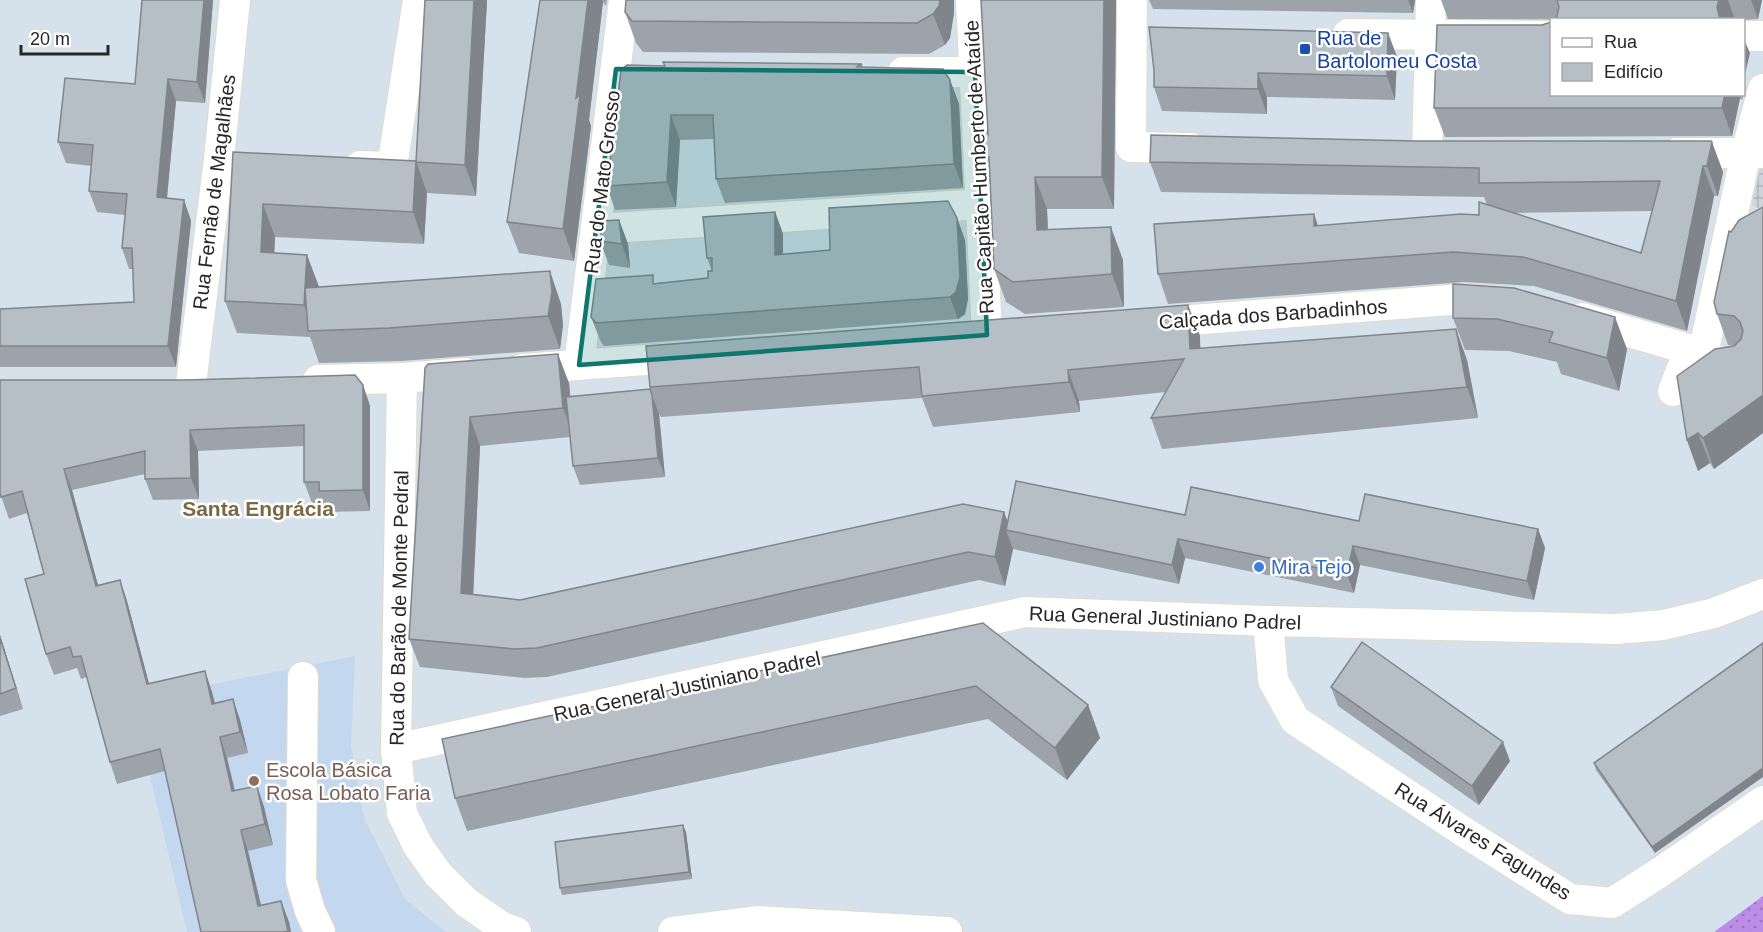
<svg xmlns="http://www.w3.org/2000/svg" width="1763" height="932" viewBox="0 0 1763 932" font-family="Helvetica,sans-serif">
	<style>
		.education { fill: #c3d8ef }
		.grass { fill: url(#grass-dots) }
		.plaza { fill: url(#plaza-grid) }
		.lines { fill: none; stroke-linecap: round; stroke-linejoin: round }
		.minor-casing { stroke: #e2dacb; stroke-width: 32 }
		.minor { stroke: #fff; stroke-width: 30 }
		.wall { fill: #9da3aa; fill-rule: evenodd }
		.shaded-wall { fill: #7f858b }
		.building { fill: #b6bec6; stroke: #7f858b; stroke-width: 1.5 }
		.marked { fill: #0f766e; fill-opacity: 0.2; stroke: #0f766e; stroke-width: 4.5; stroke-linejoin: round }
		.transit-dot { fill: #1a4fb4; stroke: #fff; stroke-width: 2 }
		.shop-dot { fill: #3f7fe0; stroke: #fff; stroke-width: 2 }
		.education-dot { fill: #8d6e63; stroke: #fff; stroke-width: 2 }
		.labels { text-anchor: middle; stroke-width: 5; stroke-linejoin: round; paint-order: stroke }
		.transit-label { font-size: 20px; fill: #164399; stroke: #fff; text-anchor: start }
		.street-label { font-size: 20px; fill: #272727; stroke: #fff }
		.shop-label { font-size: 20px; fill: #366cbe; stroke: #fff; text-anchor: start }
		.education-label { font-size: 20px; fill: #785e54; stroke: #fff; text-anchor: start }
		.neighbourhood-label { font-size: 21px; font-weight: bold; fill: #7a6944; stroke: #fff }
	</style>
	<defs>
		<pattern id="grass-dots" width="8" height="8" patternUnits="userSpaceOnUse" patternTransform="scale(1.5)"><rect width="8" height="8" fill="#bc8de7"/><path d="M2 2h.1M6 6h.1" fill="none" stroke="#9973bb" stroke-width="1.8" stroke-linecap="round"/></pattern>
		<pattern id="plaza-grid" width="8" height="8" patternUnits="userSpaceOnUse" patternTransform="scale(1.5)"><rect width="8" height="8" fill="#cdd4db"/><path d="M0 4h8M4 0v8" fill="none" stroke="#b0b6bc"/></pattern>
	</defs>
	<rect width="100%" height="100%" fill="#d6e2eb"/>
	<path class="education" d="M355,656L351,745L364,818L405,899L446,932H187L132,700Z"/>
	<path class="grass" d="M1763,896V932H1714Z"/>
	<path class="plaza" d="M1763,165V208L1760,209L1752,205L1760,169Z"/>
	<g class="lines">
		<g class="minor-casing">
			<g id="minor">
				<path d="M971,0L987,335"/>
				<path d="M1132,0L1131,147L1191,148"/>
				<path d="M1348,34L1552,36"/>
				<path d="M1744,36H1763"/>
				<path d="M903,72H975"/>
				<path d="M1677,153H1763"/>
				<path d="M1427,154L1431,0"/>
				<path d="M360,166L392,167L418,0"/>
				<path d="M596,229L981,204"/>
				<path d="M1582,318L1691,350L1721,362H1737"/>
				<path d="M1153,323L1463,299L1494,301"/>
				<path d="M1703,354L1746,153L1763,89"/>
				<path d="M579,365L624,0"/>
				<path d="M522,369L686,357"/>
				<path d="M402,378L396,749L402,813L418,846L438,874L466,902L502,927L516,932"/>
				<path d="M318,380L402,378L465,373"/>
				<path d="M191,384L219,159L235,0"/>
				<path d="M1673,391L1684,363L1691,350"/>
				<path d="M1268,621L1273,680L1295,720L1464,832L1570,899L1612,903L1659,873L1763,801"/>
				<path d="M303,677L301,880L310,911L320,932"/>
				<path d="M396,749L1025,612L1268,621L1617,629L1663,625L1714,613L1763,594"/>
				<path d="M673,932L759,921L947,932"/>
			</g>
		</g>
		<use href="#minor" class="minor"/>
	</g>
	<g class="wall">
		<path d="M213,0L205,103L176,101L167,198L184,200L191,221L176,367H0V309L134,302L133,269H129L122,248L125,215L97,212L89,191L92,166L66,163L58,142L135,84Z"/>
		<path d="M425,0H487V1L476,196L427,193L424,244L275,237L274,253L307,255L319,287L561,304L563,325L560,349L401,361L319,363L310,337L237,333L225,301L233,152L416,162Z"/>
		<path d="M540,0H607L606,6L603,2L589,120L591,126L574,261L519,253L507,222Z"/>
		<path d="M626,0H954V13L950,38L945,45L929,54L643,52L636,43L625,12Z"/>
		<path d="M981,0H1116L1114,209H1047L1048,229L1123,260L1124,307L1025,314L1006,302L994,269L989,168L985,157L988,134Z"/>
		<path d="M1149,0H1415L1413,13L1153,9Z"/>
		<path d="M1441,0H1762L1758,19L1743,20L1448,19Z"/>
		<path d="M1551,22V94H1742L1743,98L1742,100L1740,98L1732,136L1445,137L1434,108L1542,25Z"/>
		<path d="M1388,33L1397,57L1395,100L1267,97V114L1162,111L1154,87Z"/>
		<path d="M663,62L862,64L863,67L950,80L959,104L963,188L725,203L716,179L714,139L680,140L676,207L615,210L607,186L664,66Z"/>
		<path d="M1416,141H1711L1723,172L1718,196H1714L1687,331L1534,286L1464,282L1168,304L1158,274L1314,214L1318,226L1479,215L1487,205L1484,197L1161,192L1150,162ZM1652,211L1641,253L1512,213Z"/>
		<path d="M775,212L783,234V254L830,250L957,218L965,240L968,299L965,314L958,319L604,346L600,340L591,317L656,283L708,278L712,271L707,258Z"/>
		<path d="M619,220L628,244L630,268L609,265L600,241Z"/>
		<path d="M1731,232L1763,433L1714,469L1710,463L1698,471L1687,440L1735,346L1728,345L1717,314Z"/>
		<path d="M1453,284L1627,349L1619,391L1561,374L1557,362L1509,351L1465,350L1453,318Z"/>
		<path d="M1188,305L1200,336V348L1467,360L1478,418L1162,449L1151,418L1166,392L1079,401L1080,412L933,427L922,398L661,417L659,414L665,477L580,485L573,466L570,437L480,446L473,594L520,600L1004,512L1008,522L1185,515L1538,529L1545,548L1534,600L1360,565L1354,593L1185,558L1179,584L1013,549L1005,586L979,580L547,677L524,678L420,667L409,639L425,368L569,383L570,397L650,389V387Z"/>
		<path d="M0,380L363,385L370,406V511L326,512L323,503H312L304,482V446L198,451L199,499L153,500L145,479V474L72,490L98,585L120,580L127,601L149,684L205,671L212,692L215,703L233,699L240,720L248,753L227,758L235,791L257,786L264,807L273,845L248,851L261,905L281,901L289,922L291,932H201L165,771L117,784L110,762L87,677L81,679L77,668L54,675L46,654L44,574L27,513L9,519L0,493Z"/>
		<path d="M983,623L1088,705L1100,738L1067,780L988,719L467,831L455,798Z"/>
		<path d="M0,635L23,709L0,716Z"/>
		<path d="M1763,643L1655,853L1596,770L1594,763Z"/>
		<path d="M1331,687L1510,761L1479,805L1338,706Z"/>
		<path d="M686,832L692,879L562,895L560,888Z"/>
	</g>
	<g class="shaded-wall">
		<path d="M204,0H213L205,103L197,82Z"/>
		<path d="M474,0H487V1L476,196L465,165Z"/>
		<path d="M588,0H602L603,2L589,120L591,126L574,261L563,229L576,98Z"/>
		<path d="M940,0H954V13L950,38L945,45L933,14Z"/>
		<path d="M1104,0H1116L1114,209L1102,177Z"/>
		<path d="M1408,0H1415L1413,13Z"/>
		<path d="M1719,0H1728L1735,20H1720L1717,7Z"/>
		<path d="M1751,0H1762L1758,19Z"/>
		<path d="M1388,33L1397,57L1395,100L1387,76Z"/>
		<path d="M1743,37L1750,53L1743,83Z"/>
		<path d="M1258,73L1267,97V114L1258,89Z"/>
		<path d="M168,79L176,101L165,218L157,197Z"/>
		<path d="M950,80L959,104L963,188L954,164Z"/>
		<path d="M1725,94H1739L1740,98L1732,136L1722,108Z"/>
		<path d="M671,115L680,140L676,207L667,182Z"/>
		<path d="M1712,142L1723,172L1718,196L1707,166Z"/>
		<path d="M416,161L427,193L424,244L413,212Z"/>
		<path d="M1703,166L1714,196L1687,331L1676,301Z"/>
		<path d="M1035,177L1047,209L1049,262L1037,230Z"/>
		<path d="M184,200L191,221L176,367L168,346Z"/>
		<path d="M263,204L275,237L273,285L261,252Z"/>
		<path d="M775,212L783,234V277L775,255Z"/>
		<path d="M1314,214L1324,244L1314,226Z"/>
		<path d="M957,218L965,240L968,299L965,314L958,319L950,297Z"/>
		<path d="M619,220L628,244L630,268L622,244Z"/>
		<path d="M1111,227L1123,260L1124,307L1112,274Z"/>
		<path d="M307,255L319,287L314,330L304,305Z"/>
		<path d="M550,271L561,304L563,325L560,349L548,316Z"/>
		<path d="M1188,305L1200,336L1201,379L1190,349Z"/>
		<path d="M1615,317L1627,349L1619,391L1607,358Z"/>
		<path d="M1456,329L1467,360L1478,418L1467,387Z"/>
		<path d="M558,354L569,383L574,437L563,408Z"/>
		<path d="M1068,370L1079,401L1080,412L1069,382Z"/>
		<path d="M363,385L370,406V511L363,490Z"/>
		<path d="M652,395L659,414L665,477L658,458Z"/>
		<path d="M1763,395V433L1714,469L1703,438Z"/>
		<path d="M470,417L480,446L472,622L461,593Z"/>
		<path d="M190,430L198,451L199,499L191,478Z"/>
		<path d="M1698,433L1710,463L1698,471L1687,440Z"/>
		<path d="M64,469L72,490L104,607L96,586Z"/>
		<path d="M1004,512L1011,532L1006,530L1013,549L1005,586L995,557Z"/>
		<path d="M1538,529L1545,548L1534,600L1527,581Z"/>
		<path d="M1178,539L1185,558L1179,584L1172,565Z"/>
		<path d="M1353,546L1360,565L1354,593L1347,574Z"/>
		<path d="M120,580L127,601L155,706L147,684Z"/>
		<path d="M0,635L23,709L16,688L0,638Z"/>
		<path d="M205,671L212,692L220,725L212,704Z"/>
		<path d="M233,699L240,720L248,753L240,732Z"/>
		<path d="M1088,705L1100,738L1067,780L1055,748Z"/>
		<path d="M220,737L227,758L240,813L232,791Z"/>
		<path d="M1503,742L1510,761L1479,805L1472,786Z"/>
		<path d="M1763,768V777L1655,853L1652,847Z"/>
		<path d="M257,786L264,807L273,845L265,824Z"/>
		<path d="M683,825L686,832L692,879L689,872Z"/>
		<path d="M241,830L248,851L266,927L258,906Z"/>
		<path d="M281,901L289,922L291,932H289L288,931Z"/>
	</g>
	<g class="building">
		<path d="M142,0H204L197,82L168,79L157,197L184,200L168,346H0V309L134,302L132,248H122L127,194L89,191L93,145L58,142L65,78L135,84Z"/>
		<path d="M425,0H474L465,165L416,162Z"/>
		<path d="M540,0H588L576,98L580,95L563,229L507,222Z"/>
		<path d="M626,0H940L939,6L933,14L917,23L632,21L625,12Z"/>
		<path d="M981,0H1104L1102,177H1035L1037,230L1111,227L1112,274L1013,282L994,269L989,157H985L984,128L988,134Z"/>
		<path d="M1557,0H1719L1717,7L1719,16L1722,20H1554L1557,16L1559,7Z"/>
		<path d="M1551,22V94H1725L1722,108H1434L1437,25H1542Z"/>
		<path d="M1149,27L1388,33L1387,76L1258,73V89L1154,87V70Z"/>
		<path d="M663,62L862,64L856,67L943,69L950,80L954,164L716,179L713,115H671L667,182L607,186L621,70L627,65L665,66Z"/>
		<path d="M1151,135L1416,141H1711L1712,142L1707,166H1703L1676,301L1523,257L1453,252L1158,274L1154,224L1314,214V226L1461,214L1479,215V202L1641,253L1660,181L1479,183V168L1150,162Z"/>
		<path d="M233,152L416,161L413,212L263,204L261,252L307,255L304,305L225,301Z"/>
		<path d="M948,201L957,218L960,277L956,292L950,297L596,323L591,317L596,279L653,275V284L708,278V271H712V258H707L703,217L775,212V255L830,250L829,208Z"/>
		<path d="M1763,207V395L1703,438L1698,433L1687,440L1677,376L1715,349L1734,346L1741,339L1743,331L1740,322L1734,316L1717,314L1714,302L1729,231L1731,232L1739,220Z"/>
		<path d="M619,220L622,244L600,241L602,221Z"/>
		<path d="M550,271L552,292L548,316L389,328L308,331L305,288Z"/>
		<path d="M1453,284L1514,288L1615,317L1607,358L1549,342L1553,332L1497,319L1453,318Z"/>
		<path d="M1188,305L1190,349L1456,329L1467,387L1151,418L1184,359L1068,370L1069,382L922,396L919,367L650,387L646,346Z"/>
		<path d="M558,354L563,408L470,417L461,593L520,600L963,504L1004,512L995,557L968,552L537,648L514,649L409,639L425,368L428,364Z"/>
		<path d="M355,375L363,385V490L319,491V482H304V425L190,430L191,478L145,479V451L64,469L96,586L120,580L147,684L205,671L212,704L233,699L240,732L220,737L232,791L257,786L265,824L241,830L258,906L281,901L288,931L283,932H201L160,749L110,762L81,656L73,657L70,647L46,654L25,579L44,574L22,491L1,497L0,493V380H184Z"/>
		<path d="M650,389L652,395L658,458L573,466L566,397Z"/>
		<path d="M1016,481L1185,515L1191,487L1359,521L1365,494L1538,529L1527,581L1353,546L1347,574L1178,539L1172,565L1006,530Z"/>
		<path d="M983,623L1088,705L1055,748L976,686L455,798L442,739Z"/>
		<path d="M0,638L16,688L0,694Z"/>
		<path d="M1362,642L1503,742L1472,786L1331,687Z"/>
		<path d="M1763,643V768L1652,847L1594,763Z"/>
		<path d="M683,825L689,872L560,888L555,842Z"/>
	</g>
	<path class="marked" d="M616,69L975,72L987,335L579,365Z"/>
	<rect class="transit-dot" x="1299" y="43" width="12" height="12" rx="3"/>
	<circle class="shop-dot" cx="1259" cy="567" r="6"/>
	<circle class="education-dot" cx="254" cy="781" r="6"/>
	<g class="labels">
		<g class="transit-label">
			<text x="1317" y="45">Rua de<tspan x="1317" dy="23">Bartolomeu Costa</tspan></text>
		</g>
		<g class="street-label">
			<text transform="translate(979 167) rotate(-93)" y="7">Rua Capitão Humberto de Ataíde</text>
			<text transform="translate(602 182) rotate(-83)" y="7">Rua do Mato Grosso</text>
			<text transform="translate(214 192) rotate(-83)" y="7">Rua Fernão de Magalhães</text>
			<text transform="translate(1273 314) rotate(-4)" y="7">Calçada dos Barbadinhos</text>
			<text transform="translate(399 608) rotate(-89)" y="7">Rua do Barão de Monte Pedral</text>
			<text transform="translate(1165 618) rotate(2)" y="7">Rua General Justiniano Padrel</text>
			<text transform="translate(687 686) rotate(-12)" y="7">Rua General Justiniano Padrel</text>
			<text transform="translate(1483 841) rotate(32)" y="7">Rua Álvares Fagundes</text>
		</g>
		<g class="shop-label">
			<text x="1271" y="574">Mira Tejo</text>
		</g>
		<g class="education-label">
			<text x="266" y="777">Escola Básica<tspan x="266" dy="23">Rosa Lobato Faria</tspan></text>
		</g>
		<g class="neighbourhood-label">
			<text x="258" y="516">Santa Engrácia</text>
		</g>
	</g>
	<rect x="1550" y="18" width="195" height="78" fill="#ffffff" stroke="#a9a9a9" stroke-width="1.5"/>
	<rect x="1562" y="38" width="30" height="9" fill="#ffffff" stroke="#a9a9a9" stroke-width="1.5"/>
	<text x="1604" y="48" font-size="18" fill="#272727">Rua</text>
	<rect x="1562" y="63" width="30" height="18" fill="#b6bec6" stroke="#a9a9a9" stroke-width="1.5"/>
	<text x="1604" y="78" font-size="18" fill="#272727">Edifício</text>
	<path d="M21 45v9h87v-9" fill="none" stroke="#272727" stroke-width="3"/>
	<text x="30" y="45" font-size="18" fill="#272727" stroke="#ffffff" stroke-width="4.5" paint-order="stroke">20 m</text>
</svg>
